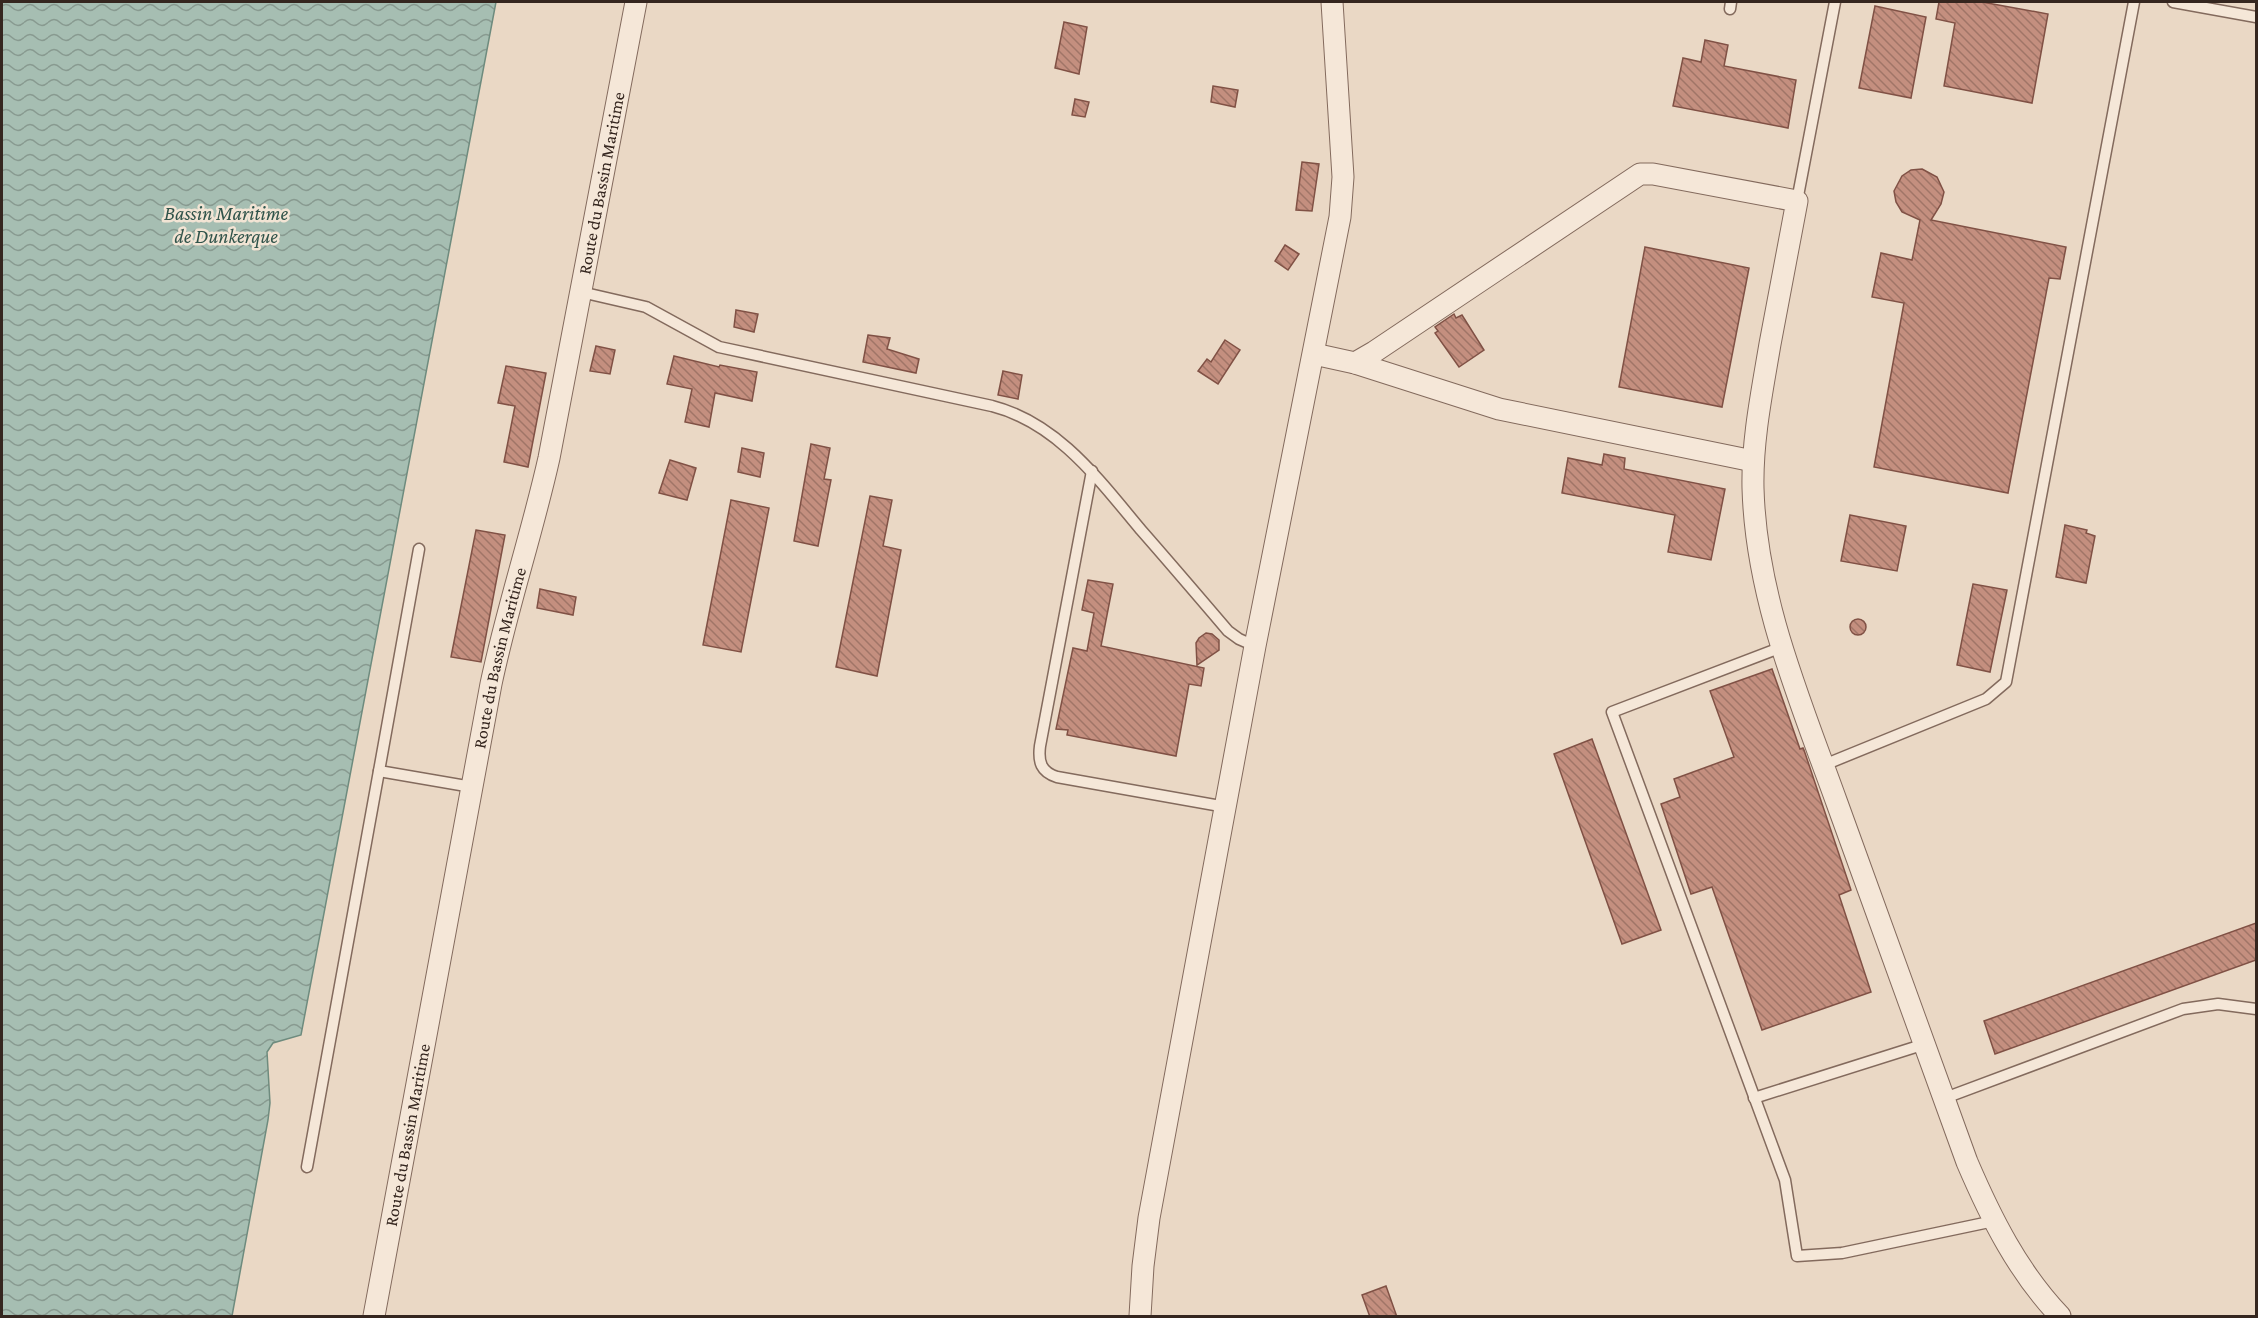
<svg xmlns="http://www.w3.org/2000/svg" width="2258" height="1318" viewBox="0 0 2258 1318" font-family="'Crimson Pro',serif">
	<style>
		.water { fill: url(#water-waves); stroke: #6e8b7e; stroke-width: 1.5 }
		.building { fill: url(#building-back-hatch); stroke: #805145; stroke-width: 1.5 }
		.lines { fill: none; stroke-linecap: round; stroke-linejoin: round }
		.lane-casing { stroke: #836a5d; stroke-width: 13 }
		.street-casing { stroke: #836a5d; stroke-width: 23 }
		.lane { stroke: #f5e7d8; stroke-width: 10 }
		.street { stroke: #f5e7d8; stroke-width: 21 }
		.labels { text-anchor: middle; stroke-width: 5; stroke-linejoin: round; paint-order: stroke }
		.street-label { font-size: 18px; fill: #35261f; stroke: #f2e4d4 }
		.water-label { font-size: 20px; font-style: italic; fill: #30534a; stroke: #f2e4d4 }
	</style>
	<defs>
		<pattern id="water-waves" width="16" height="10" patternUnits="userSpaceOnUse" patternTransform="scale(1.5)"><rect width="16" height="10" fill="#a6beb2"/><path d="M0 5q4-4 8 0t8 0" fill="none" stroke="#889a90"/></pattern>
		<pattern id="building-back-hatch" width="6" height="6" patternUnits="userSpaceOnUse" patternTransform="scale(1.5)"><rect width="6" height="6" fill="#c48f7f"/><path d="M-1 5l2 2M0 0l6 6M5-1l2 2" fill="none" stroke="#a07567"/></pattern>
	</defs>
	<rect width="100%" height="100%" fill="#ead8c5"/>
	<path class="water" d="M2,2H496L301,1035L273,1043L267,1052L270,1103L268,1120L232,1316H2Z"/>
	<g class="building">
		<path d="M1939,2H1982L2048,14L2032,103L1944,86L1955,23L1936,19Z"/>
		<path d="M1875,6L1926,17L1911,98L1859,88Z"/>
		<path d="M1064,22L1087,27L1079,74L1055,68Z"/>
		<path d="M1705,40L1728,45L1724,66L1796,80L1788,128L1673,106L1683,58L1701,62Z"/>
		<path d="M1213,86L1238,90L1235,107L1211,102Z"/>
		<path d="M1075,99L1089,102L1085,117L1072,115Z"/>
		<path d="M1302,162L1319,164L1312,211L1296,210Z"/>
		<path d="M1922,169L1937,177L1944,192L1941,204L1931,220L2066,247L2060,279L2049,278L2008,493L1874,467L1904,303L1872,297L1881,253L1912,260L1920,220L1902,212L1896,202L1894,191L1902,176L1911,170Z"/>
		<path d="M1285,245L1299,254L1288,270L1275,261Z"/>
		<path d="M1645,247L1749,268L1722,407L1619,387Z"/>
		<path d="M736,310L758,314L754,332L734,327Z"/>
		<path d="M1454,314L1456,318L1462,315L1484,350L1459,367L1435,333L1438,331L1435,327Z"/>
		<path d="M868,335L890,338L887,349L919,359L916,373L863,362Z"/>
		<path d="M1225,340L1240,350L1218,384L1198,371L1207,359L1211,362Z"/>
		<path d="M596,346L615,350L610,374L590,371Z"/>
		<path d="M674,356L719,367L720,365L757,372L752,401L715,393L709,427L685,422L692,389L667,384Z"/>
		<path d="M506,366L546,373L528,467L504,462L515,406L498,403Z"/>
		<path d="M1003,371L1022,375L1018,399L998,395Z"/>
		<path d="M811,444L830,448L824,479L831,480L818,546L794,541Z"/>
		<path d="M742,448L764,453L760,477L738,472Z"/>
		<path d="M1604,454L1625,458L1624,469L1725,489L1711,560L1668,552L1675,515L1562,493L1568,458L1602,465Z"/>
		<path d="M670,460L696,468L687,500L659,493Z"/>
		<path d="M870,496L892,500L883,546L901,550L877,676L836,667Z"/>
		<path d="M731,500L769,508L741,652L703,645Z"/>
		<path d="M1850,515L1906,526L1897,571L1841,561Z"/>
		<path d="M2065,525L2087,530L2086,533L2095,536L2086,583L2056,577Z"/>
		<path d="M476,530L505,535L481,662L451,657Z"/>
		<path d="M1088,580L1113,584L1101,646L1204,668L1201,686L1189,684L1176,756L1067,735L1068,730L1056,729L1073,648L1087,651L1094,613L1082,610Z"/>
		<path d="M1973,584L2007,590L1990,672L1957,665Z"/>
		<path d="M540,589L576,597L573,615L537,608Z"/>
		<circle cx="1858" cy="627" r="8"/>
		<path d="M1206,633L1212,634L1219,640V650L1197,665L1196,643L1199,638Z"/>
		<path d="M1772,669L1800,749L1803,748L1804,750L1851,890L1839,895L1871,992L1762,1030L1712,887L1691,894L1661,804L1680,797L1674,779L1734,757L1710,691Z"/>
		<path d="M1592,739L1661,930L1622,944L1554,754Z"/>
		<path d="M2256,923V960L1995,1054L1984,1021Z"/>
		<path d="M1386,1286L1397,1317H1370L1362,1295Z"/>
	</g>
	<g class="lines">
		<g class="lane-casing">
			<g id="lane">
				<path d="M2173,2L2256,17"/>
				<path d="M1730,9L1731,2"/>
				<path d="M1797,201L1835,2"/>
				<path d="M581,292L646,307L719,347L992,406C1058,423 1099,480 1141,530C1170,563 1199,597 1228,631L1239,639L1255,646"/>
				<path d="M1092,471L1040,746C1038,762 1041,772 1057,777L1226,807"/>
				<path d="M419,549L379,771L472,787"/>
				<path d="M1782,647L1612,712L1785,1180L1797,1256L1842,1253L1994,1221"/>
				<path d="M1824,765L1986,699L2006,682L2134,2"/>
				<path d="M1754,1098L1925,1044"/>
				<path d="M1945,1098L2183,1009L2218,1004L2256,1009"/>
				<path d="M307,1167L379,771"/>
			</g>
		</g>
		<g class="street-casing">
			<g id="street">
				<path d="M1314,354L1355,363L1499,409L1753,461"/>
				<path d="M1355,363L1374,352L1640,174H1653L1797,201C1788,248 1779,296 1770,344C1762,392 1752,440 1753,488C1756,599 1800,700 1837,803C1880,922 1923,1042 1967,1162C1991,1218 2018,1272 2060,1316"/>
				<path id="s1" d="M374,1316L491,684C507,608 532,534 549,458L636,2"/>
				<path d="M1140,1316L1143,1266L1149,1218L1255,646L1340,217L1343,177L1332,2"/>
			</g>
		</g>
		<use href="#lane" class="lane"/>
		<use href="#street" class="street"/>
	</g>
	<g class="labels">
		<g class="street-label">
			<text dy="6" stroke="none"><textPath href="#s1" startOffset="1156">Route du Bassin Maritime</textPath></text>
			<text dy="6" stroke="none"><textPath href="#s1" startOffset="670">Route du Bassin Maritime</textPath></text>
			<text dy="6" stroke="none"><textPath href="#s1" startOffset="184">Route du Bassin Maritime</textPath></text>
		</g>
		<g class="water-label">
			<text x="226" y="220">Bassin Maritime<tspan x="226" dy="23">de Dunkerque</tspan></text>
		</g>
	</g>
	<rect width="2258" height="1318" fill="none" stroke="#35261f" stroke-width="6"/>
</svg>
